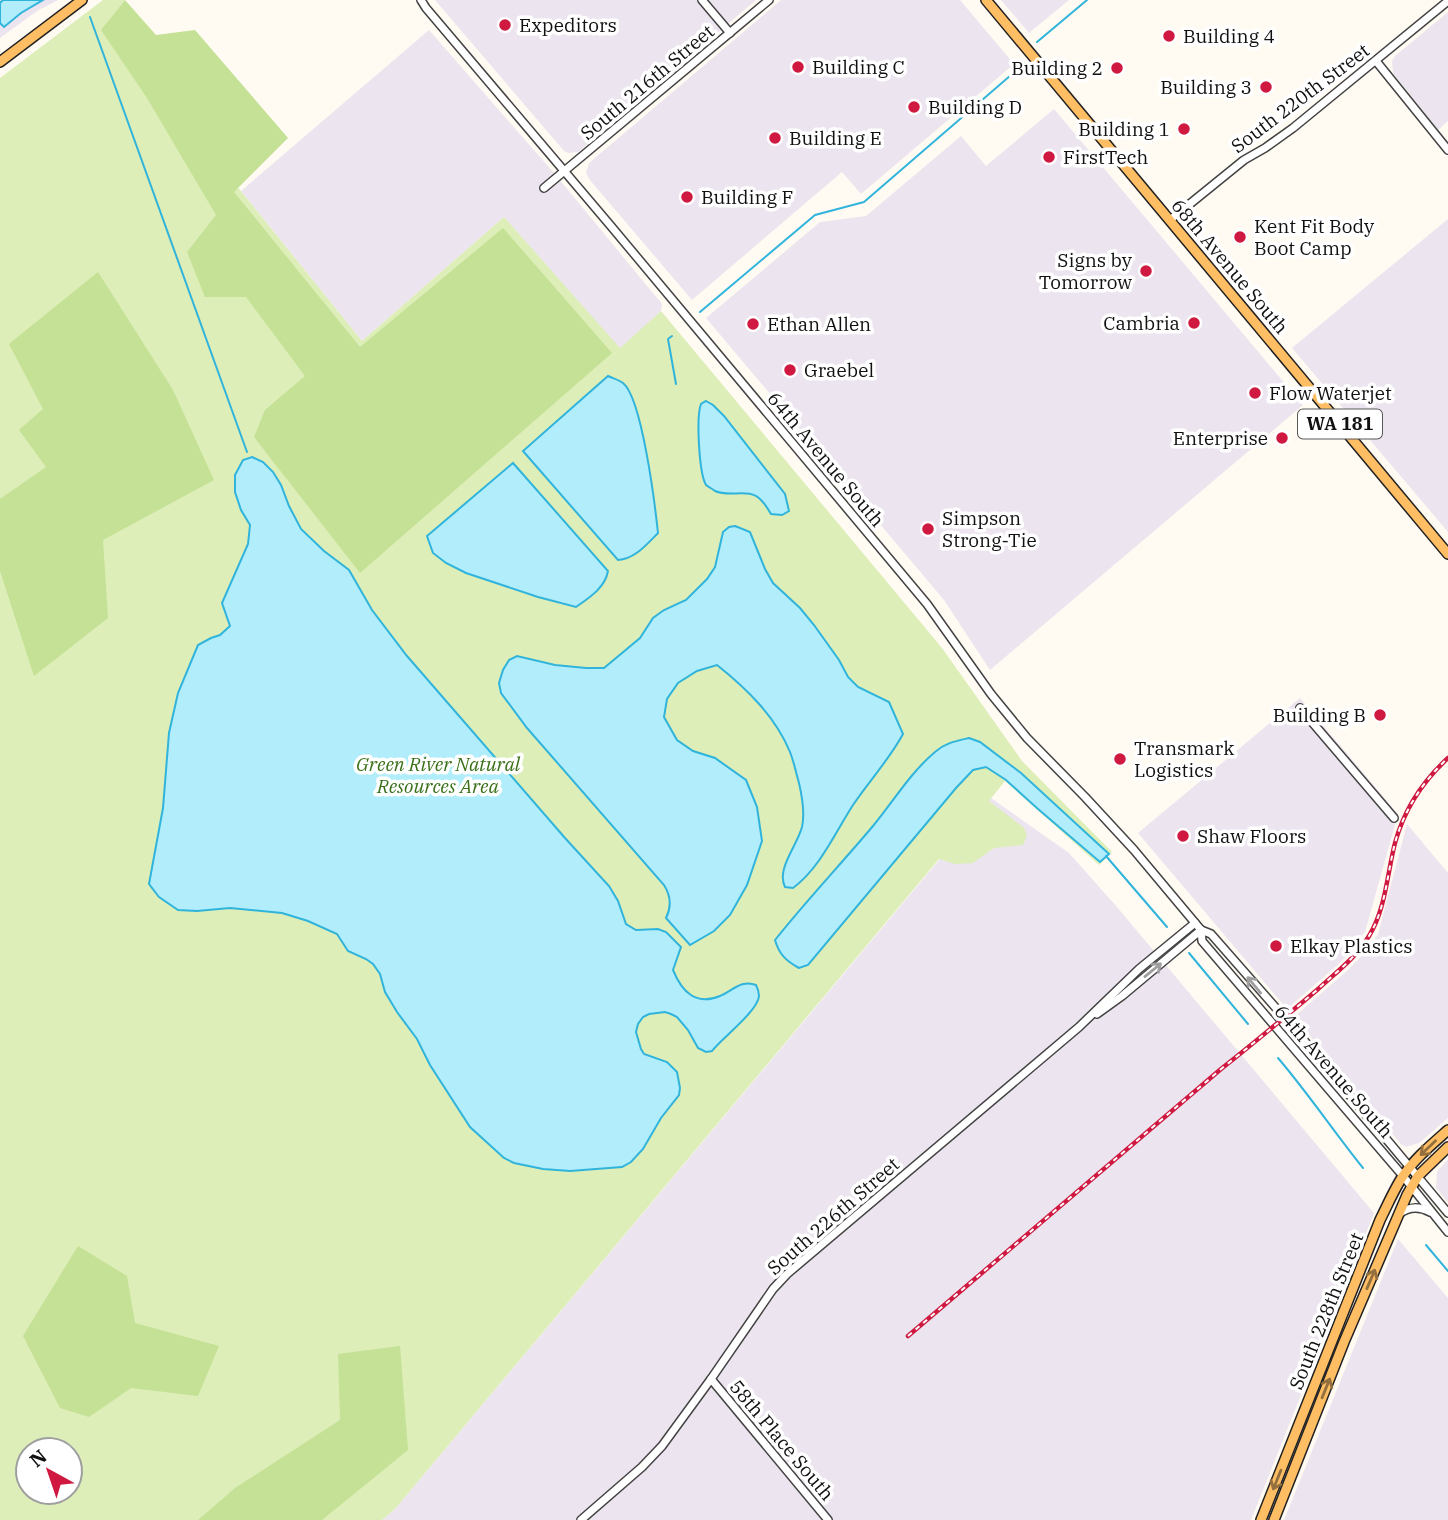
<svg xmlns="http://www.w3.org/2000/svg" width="1448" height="1520" viewBox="0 0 1448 1520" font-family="'IBM Plex Serif',serif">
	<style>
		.industrial { fill: #ece4ef }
		.green { fill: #ddeeb8; fill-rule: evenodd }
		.forest { fill: #c4e195 }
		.water { fill: #b2edfc; stroke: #31b4db; stroke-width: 2 }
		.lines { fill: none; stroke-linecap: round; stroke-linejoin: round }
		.stream { stroke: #31b4db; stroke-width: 2 }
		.minor-casing { stroke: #434343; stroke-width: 10 }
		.major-casing { stroke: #212121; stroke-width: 12 }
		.minor { stroke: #fff; stroke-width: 7 }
		.major { stroke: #ffbe63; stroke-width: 9 }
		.rail-casing { stroke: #cf1940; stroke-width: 4.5 }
		.rail { stroke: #fff; stroke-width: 2; stroke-dasharray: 5; stroke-linecap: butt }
		.oneway { stroke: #9f9f9f }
		.oneway2 { stroke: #93703e }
		.poi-dot { fill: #cf1940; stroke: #fff; stroke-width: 2.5 }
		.labels { text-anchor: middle; stroke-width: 7; stroke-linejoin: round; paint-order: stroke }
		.shield { fill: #fff; stroke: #585858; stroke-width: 2 }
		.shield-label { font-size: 18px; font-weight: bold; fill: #101010 }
		.poi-label { font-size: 19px; fill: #101010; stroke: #fff; text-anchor: start }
		.street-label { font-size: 19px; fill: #101010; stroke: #fff }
		.park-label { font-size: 19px; font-style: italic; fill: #397018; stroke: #fff }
	</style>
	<rect width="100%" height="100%" fill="#fffbf3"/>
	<g class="industrial">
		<path d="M0,0H58L37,11L0,38Z"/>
		<path d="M435,0H756L578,152L569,153L564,151Z"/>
		<path d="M781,0H960L1014,64L861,194L842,172L692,300L589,179L586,172L589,163Z"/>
		<path d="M1001,0H1069L1029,33Z"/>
		<path d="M1448,12V121L1438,130L1393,73L1392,61L1395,56Z"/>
		<path d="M429,30L554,173L662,304L661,311L620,349L504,217L362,341L241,191Z"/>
		<path d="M1054,109L1303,405L990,670L944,600L706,318L820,222L866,216L961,136L986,166Z"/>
		<path d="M1448,219V532L1292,348Z"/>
		<path d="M1300,698L1398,814L1365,932L1341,962L1287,1009L1138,833Z"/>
		<path d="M991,798L1069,853L1117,907L1374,1213L1251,1520H382L395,1509Z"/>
		<path d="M1407,824L1448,873V1118L1419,1143L1406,1147L1401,1144L1294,1017L1349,969L1369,948L1378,934Z"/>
		<path d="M1448,1159V1202L1436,1188L1437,1172Z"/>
		<path d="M1398,1239L1448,1298V1520H1284Z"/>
	</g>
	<path class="green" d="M103,0H125L106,24L362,341L504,217L620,348L661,311L942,648L1022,761L1112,852L1099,865L1005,781L989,801L1024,828L1027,835L1023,845L994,848L973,863L955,864L939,859L395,1509L382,1520H0V78ZM28,1450H70V1492H28Z"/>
	<g class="forest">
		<path d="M125,0L156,35L195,30L288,138L234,192L360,347L503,228L612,353L360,573L254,437L265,410L305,376L246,297H205L187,252L216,215L147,98L101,30Z"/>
		<path d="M98,272L173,390L214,480L103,540L108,618L34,676L0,571V499L46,467L19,430L43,409L9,344Z"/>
		<path d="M78,1246L127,1276L135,1323L219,1346L198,1396L131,1388L89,1417L60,1408L23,1336Z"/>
		<path d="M400,1346L408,1450L322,1520H198L235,1488L340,1420L338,1354Z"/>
	</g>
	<g class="water">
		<path d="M3,0H43L21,13L4,27L0,23V3Z"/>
		<path d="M608,376C612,378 619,380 623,383C642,398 655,505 658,533C647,544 635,559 618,560L523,451Z"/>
		<path d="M706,401L713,405L724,416L785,494L789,511L782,515L771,514C768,509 765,504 761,500C749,487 731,498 715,491C714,490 707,486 706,485C699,473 696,417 701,404Z"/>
		<path d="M252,457L263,462L273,472L281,485L289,506L301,529L324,551L349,570L372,610L407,656L565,838L609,886L618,901L626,924L636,930L658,929L666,932L681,947L673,970C682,992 696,1006 720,996C732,991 742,979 756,985C758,989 759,991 759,996C758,1011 722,1038 712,1051L706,1052L698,1048L688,1030L677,1017L671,1014L665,1012L649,1014L643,1017L638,1024L636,1032L641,1049L644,1054L667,1062L677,1072L680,1088L679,1095L661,1118L643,1149L631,1162L622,1167L570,1171L543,1169L514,1163L504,1158L470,1127L430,1065L417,1039L397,1012L385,992L380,974L373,964L366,959L348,951L337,934L308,921L282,913L230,908L197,911L178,910L159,897L149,884L163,808L169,733L178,693L198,645L211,638L220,635L230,626L222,603L248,544L250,525L241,510L235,492V475L243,460Z"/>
		<path d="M513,463L608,571C605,588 589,598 576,607L538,597L466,573L446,563L433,553L427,536Z"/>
		<path d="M735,526L750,532L765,569L773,583L800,608L814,625L839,660L848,677L858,687L889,702L903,734C889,760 869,781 853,805C835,833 820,868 793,888L785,887C776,869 797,846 802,827C805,814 802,796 799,783C796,773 794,762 790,752C775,716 747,689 717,665L697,671L678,683L667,699L664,717L677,740L693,751L715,758L746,780L757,807L762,841L747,885L730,915L714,931L690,945L666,918C672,906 671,896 664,885L527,728L501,693L499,683L503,670L509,660L517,656L555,665L586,668H604L640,638L653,618L664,610L686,600L707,579L715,567L723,532L729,527Z"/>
		<path d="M969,738L980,742L1021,773L1109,854L1100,862L1038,809L1006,780L986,767L973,770L956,788L808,965L799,968C786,961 779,954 775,940C806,901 841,864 873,826C893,802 910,773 935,752C945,743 956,741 969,738Z"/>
	</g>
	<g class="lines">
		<g class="stream">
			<path d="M90,17L247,452"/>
			<path d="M1037,42L1087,0"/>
			<path d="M700,312L815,215L864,202L1018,69"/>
			<path d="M672,336L668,339L676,384"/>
			<path d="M1106,856L1167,927"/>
			<path d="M1189,953L1248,1024"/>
			<path d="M1278,1058C1308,1093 1334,1132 1363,1168"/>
			<path d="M1426,1245L1448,1271"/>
		</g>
		<g class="minor-casing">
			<g id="minor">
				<path d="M421,0L426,8L610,225L927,604L991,694L1027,738L1085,797L1134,850L1201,930L1211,934L1297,1032L1448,1213"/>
				<path d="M702,0L730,33"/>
				<path d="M1376,61L1448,150"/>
				<path d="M544,188L769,0"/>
				<path d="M1170,220L1244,160L1265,148L1293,128L1448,1"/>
				<path d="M1300,708L1394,818"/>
				<path d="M1201,930L1202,941L1403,1176L1448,1232"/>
				<path d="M1097,1014L1122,996L1201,930"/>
				<path d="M1399,1214C1408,1207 1419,1206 1430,1212"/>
				<path d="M711,1379L828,1520"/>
				<path d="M581,1520L642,1467L662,1446L711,1379L773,1289L787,1274L1079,1027L1139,969L1195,923"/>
			</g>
		</g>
		<g class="major-casing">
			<g id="major">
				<path d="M986,0L1448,554"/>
				<path d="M0,62L82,0"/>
				<path d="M1261,1520L1380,1220C1387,1206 1393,1192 1401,1179C1413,1160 1431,1145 1448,1130"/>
				<path d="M1274,1520L1344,1342L1407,1195L1418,1176L1448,1147"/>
			</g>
		</g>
		<use href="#minor" class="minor"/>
		<use href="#major" class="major"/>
		<g class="rail-casing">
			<path id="rail" d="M908,1336L1221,1069C1254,1043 1285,1017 1317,990C1335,973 1356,958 1369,936C1386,908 1387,874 1395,843C1404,810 1423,781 1448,758"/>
		</g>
		<use href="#rail" class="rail"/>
	</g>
	<defs><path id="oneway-shaft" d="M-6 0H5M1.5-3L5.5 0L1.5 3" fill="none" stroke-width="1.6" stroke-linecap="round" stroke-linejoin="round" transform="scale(1.75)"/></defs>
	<g class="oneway">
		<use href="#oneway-shaft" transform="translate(1153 970) rotate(-39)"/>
		<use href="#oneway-shaft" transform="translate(1254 985) rotate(-130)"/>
	</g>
	<g class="oneway2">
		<use href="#oneway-shaft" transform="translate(1428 1148) rotate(136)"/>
		<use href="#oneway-shaft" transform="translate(1371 1279) rotate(-67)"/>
		<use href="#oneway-shaft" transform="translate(1326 1388) rotate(-68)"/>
		<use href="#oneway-shaft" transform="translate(1277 1480) rotate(112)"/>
	</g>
	<g class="poi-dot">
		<circle cx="505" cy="25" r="7"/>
		<circle cx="1169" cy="36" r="7"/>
		<circle cx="798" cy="67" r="7"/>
		<circle cx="1117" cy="68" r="7"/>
		<circle cx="1266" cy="87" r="7"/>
		<circle cx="914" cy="107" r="7"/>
		<circle cx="1184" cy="129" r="7"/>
		<circle cx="775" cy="138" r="7"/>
		<circle cx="1049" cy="157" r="7"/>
		<circle cx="687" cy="197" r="7"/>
		<circle cx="1240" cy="237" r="7"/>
		<circle cx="1146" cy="271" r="7"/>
		<circle cx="1194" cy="323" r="7"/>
		<circle cx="753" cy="324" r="7"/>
		<circle cx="790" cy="370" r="7"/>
		<circle cx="1255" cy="393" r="7"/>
		<circle cx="1282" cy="438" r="7"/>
		<circle cx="928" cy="529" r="7"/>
		<circle cx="1380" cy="715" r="7"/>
		<circle cx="1120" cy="759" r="7"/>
		<circle cx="1183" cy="836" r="7"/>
		<circle cx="1276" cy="946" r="7"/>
	</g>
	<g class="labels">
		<rect class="shield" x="1298" y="409.5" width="84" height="29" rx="5"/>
		<g class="shield-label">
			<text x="1340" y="430">WA 181</text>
		</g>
		<g class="poi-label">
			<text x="519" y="32">Expeditors</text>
			<text x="1183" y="43">Building 4</text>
			<text x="812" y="74">Building C</text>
			<text x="1103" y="75" text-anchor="end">Building 2</text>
			<text x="1252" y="94" text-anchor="end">Building 3</text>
			<text x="928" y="114">Building D</text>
			<text x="1170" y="136" text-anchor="end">Building 1</text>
			<text x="789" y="145">Building E</text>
			<text x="1063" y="164">FirstTech</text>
			<text x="701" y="204">Building F</text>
			<text x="1254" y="233">Kent Fit Body<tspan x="1254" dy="22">Boot Camp</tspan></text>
			<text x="1132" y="267" text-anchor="end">Signs by<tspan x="1132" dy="22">Tomorrow</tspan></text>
			<text x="1180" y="330" text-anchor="end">Cambria</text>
			<text x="767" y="331">Ethan Allen</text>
			<text x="804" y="377">Graebel</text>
			<text x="1269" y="400">Flow Waterjet</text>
			<text x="1268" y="445" text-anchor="end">Enterprise</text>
			<text x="942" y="525">Simpson<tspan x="942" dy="22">Strong-Tie</tspan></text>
			<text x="1366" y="722" text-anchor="end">Building B</text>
			<text x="1134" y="755">Transmark<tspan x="1134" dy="22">Logistics</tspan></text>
			<text x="1197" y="843">Shaw Floors</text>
			<text x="1290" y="953">Elkay Plastics</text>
		</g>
		<g class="street-label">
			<text transform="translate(647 82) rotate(-40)" y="7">South 216th Street</text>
			<text transform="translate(1300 98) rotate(-37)" y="7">South 220th Street</text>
			<text transform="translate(1230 266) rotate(50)" y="7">68th Avenue South</text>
			<text transform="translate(826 459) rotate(50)" y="7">64th Avenue South</text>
			<text transform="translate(1334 1071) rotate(49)" y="7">64th Avenue South</text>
			<text transform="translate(833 1216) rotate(-41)" y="7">South 226th Street</text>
			<text transform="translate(1326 1311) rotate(-68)" y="7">South 228th Street</text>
			<text transform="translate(782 1440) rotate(50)" y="7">58th Place South</text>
		</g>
		<g class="park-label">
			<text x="438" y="771">Green River Natural<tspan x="438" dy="22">Resources Area</tspan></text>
		</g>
	</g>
	<g transform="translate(49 1471) rotate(320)"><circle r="33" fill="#ffffff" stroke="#9f9f9f" stroke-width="2"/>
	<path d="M0-5L12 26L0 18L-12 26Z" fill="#cf1940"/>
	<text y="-10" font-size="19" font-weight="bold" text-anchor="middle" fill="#101010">N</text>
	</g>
</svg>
